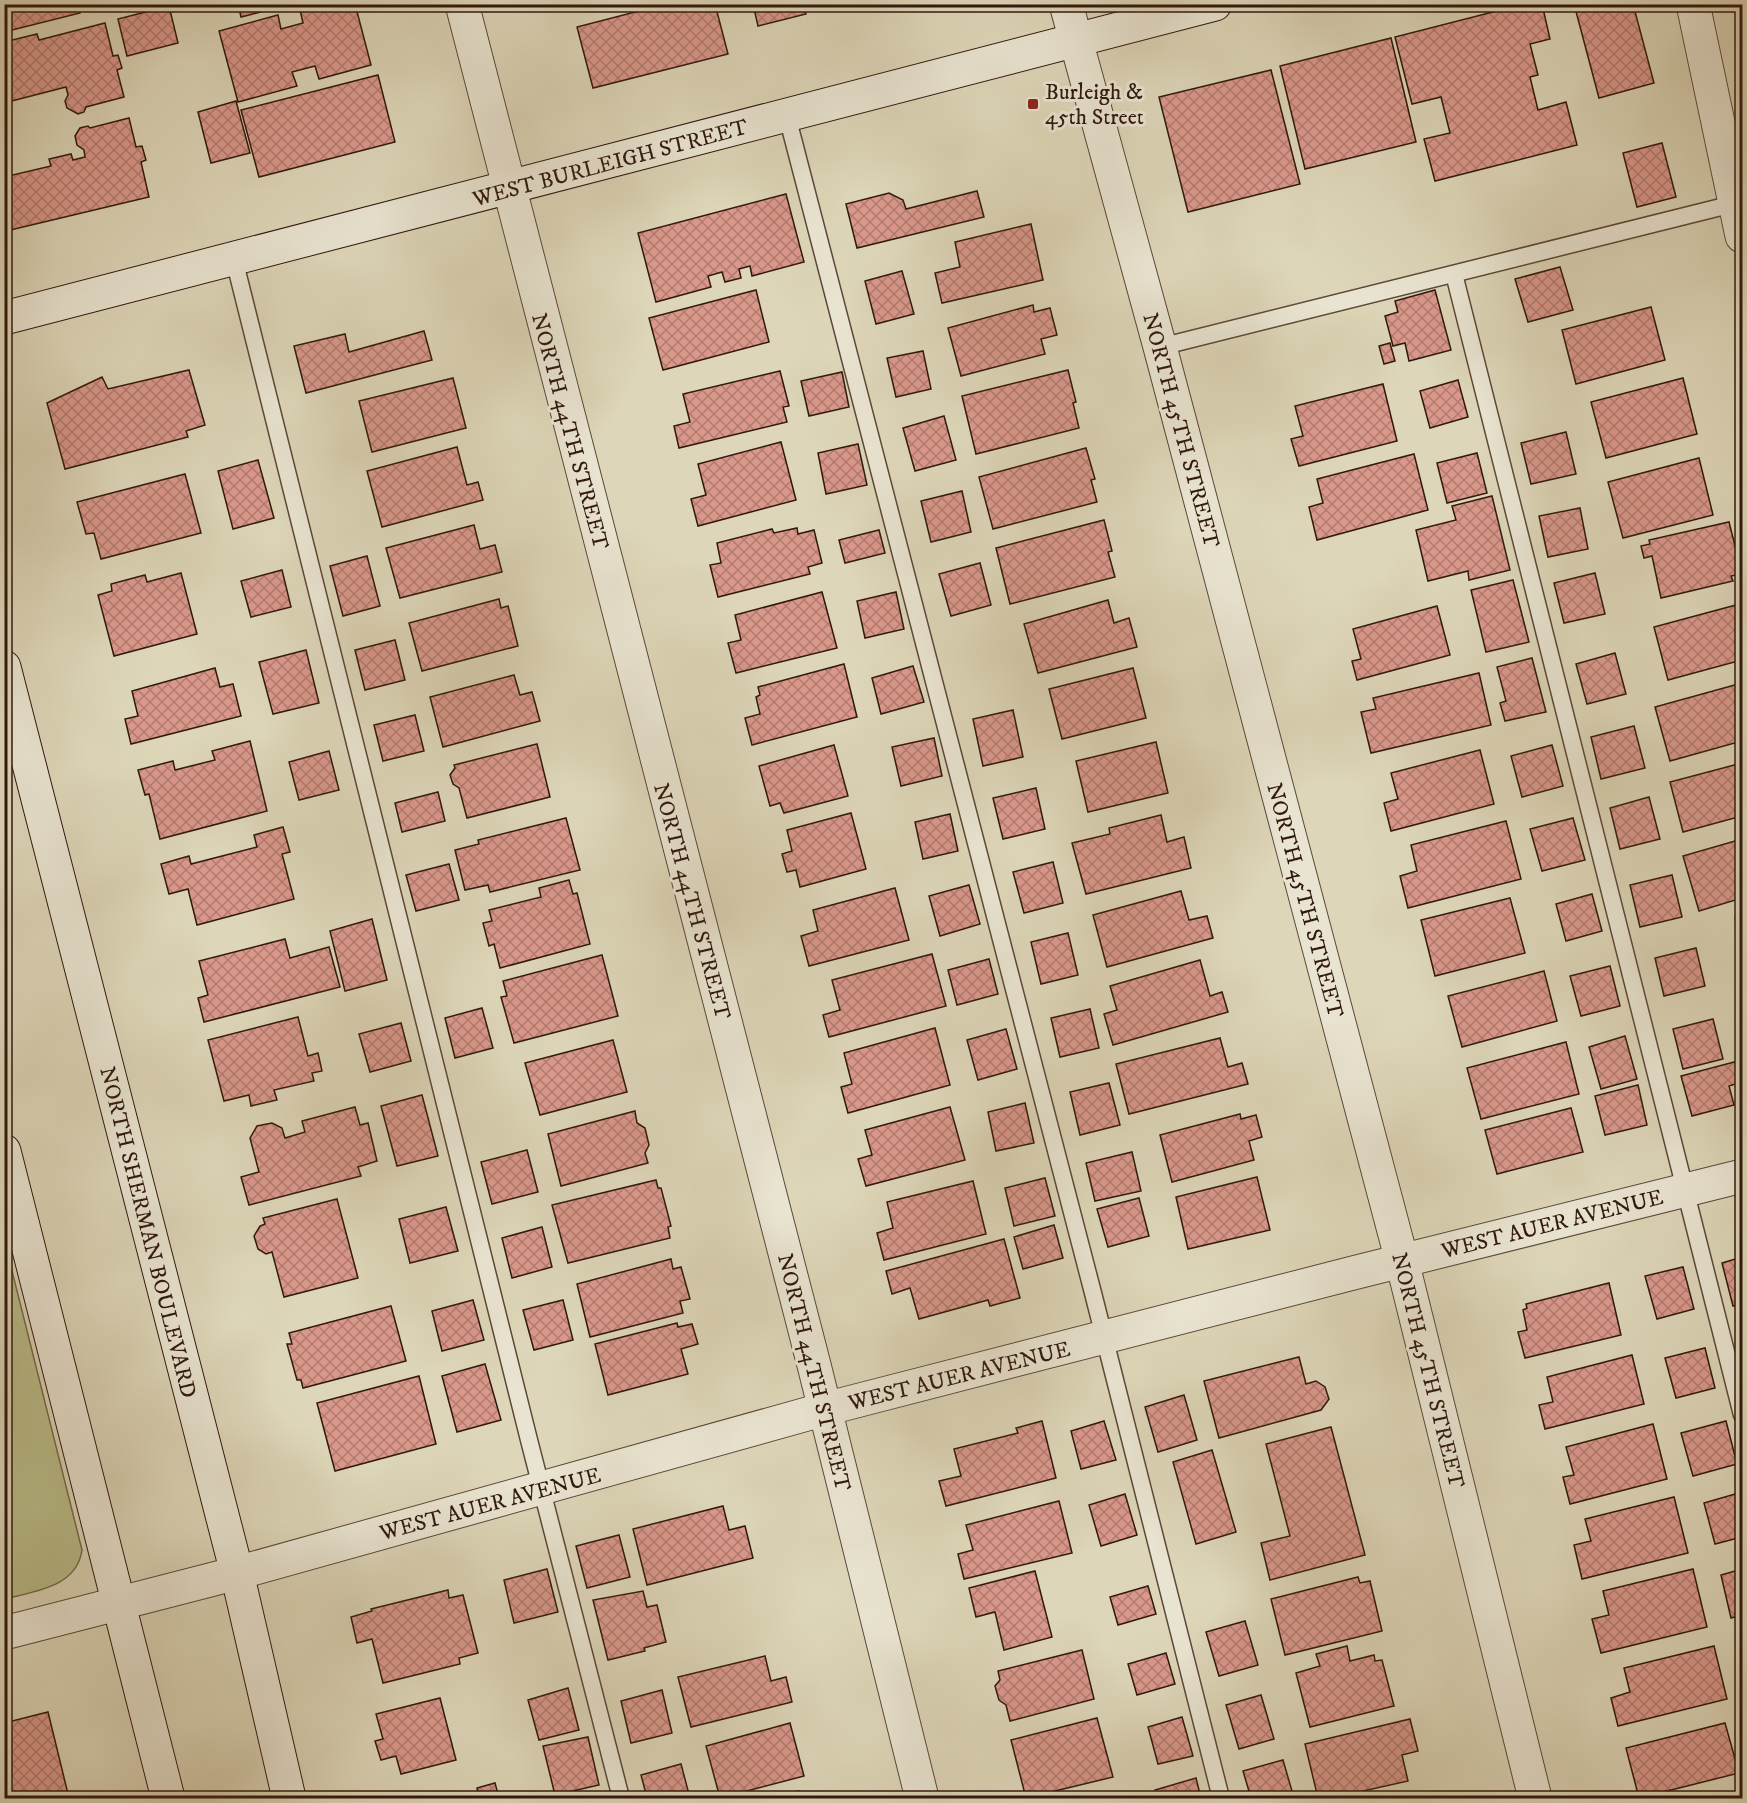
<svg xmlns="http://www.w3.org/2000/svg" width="1747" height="1803" viewBox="0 0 1747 1803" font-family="'IM FELL DW Pica',serif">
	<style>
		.green { fill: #b9bc89; stroke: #746a4c; stroke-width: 1.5 }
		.building { fill: url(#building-cross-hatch); stroke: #30180e; stroke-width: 1.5 }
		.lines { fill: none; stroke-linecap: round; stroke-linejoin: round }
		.lane-casing { stroke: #5b4838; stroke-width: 19 }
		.street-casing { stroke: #5b4838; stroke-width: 35 }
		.secondary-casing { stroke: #30180e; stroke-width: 35 }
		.lane { stroke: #e9e4d1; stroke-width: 16 }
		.street { stroke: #e9e4d1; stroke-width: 33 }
		.secondary { stroke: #e9e4d1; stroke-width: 33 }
		.poi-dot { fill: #8f2418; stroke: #e9e4d1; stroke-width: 2 }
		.labels { text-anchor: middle; stroke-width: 6; stroke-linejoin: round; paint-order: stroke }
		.poi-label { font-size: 22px; fill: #30180e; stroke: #e9e4d1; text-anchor: start }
		.street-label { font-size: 22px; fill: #30180e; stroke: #e9e4d1 }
	</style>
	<defs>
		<pattern id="building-cross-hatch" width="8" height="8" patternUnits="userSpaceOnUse" patternTransform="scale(1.5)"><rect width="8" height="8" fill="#da988b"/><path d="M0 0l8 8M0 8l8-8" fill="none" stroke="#b17b70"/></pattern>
	</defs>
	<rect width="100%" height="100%" fill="#ddd6b8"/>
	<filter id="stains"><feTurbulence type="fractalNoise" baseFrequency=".00333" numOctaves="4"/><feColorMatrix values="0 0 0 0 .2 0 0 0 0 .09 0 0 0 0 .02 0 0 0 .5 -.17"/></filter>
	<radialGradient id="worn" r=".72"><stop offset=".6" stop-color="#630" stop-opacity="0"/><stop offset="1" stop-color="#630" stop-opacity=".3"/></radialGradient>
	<path class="green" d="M5,1243L82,1550C77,1587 35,1591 5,1599Z"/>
	<g class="building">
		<path d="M4,4H78L80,13L4,32Z"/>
		<path d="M238,4H292L241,17Z"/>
		<path d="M321,4H355L371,65L319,79L315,66L292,72L297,86L238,102L219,31L278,15L281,29L303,23L300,10Z"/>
		<path d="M666,4H715L728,54L593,88L577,27Z"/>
		<path d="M753,4H803L806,14L758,26Z"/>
		<path d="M1524,4H1542L1550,39L1530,44L1538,75L1530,77L1538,110L1566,102L1577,145L1435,181L1424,139L1450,133L1441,97L1412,104L1395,37Z"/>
		<path d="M1574,4H1633L1654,83L1599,98Z"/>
		<path d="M169,6L178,43L127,56L118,19Z"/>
		<path d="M105,23L113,56L118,55L122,68L117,70L124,97L86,107L84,112L78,114L67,108L65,101L68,95L66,87L4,103V42L37,34L39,40Z"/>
		<path d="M1391,38L1416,142L1305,169L1280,66Z"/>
		<path d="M1271,70L1300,184L1188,212L1159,97Z"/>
		<path d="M378,75L395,142L259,177L241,110Z"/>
		<path d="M236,101L250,153L211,163L198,112Z"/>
		<path d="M129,118L136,147L142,146L146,160L141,162L149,197L6,231L4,177L51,166L49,159L71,154L73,160L85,157L84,150L77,145L75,136L80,128L88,126L90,128Z"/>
		<path d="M1662,143L1676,197L1637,207L1623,153Z"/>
		<path d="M977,191L984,217L857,248L846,204L889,193L903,200L906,209Z"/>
		<path d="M786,194L804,262L752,276L750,266L739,269L741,278L725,282L722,272L708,276L711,287L656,302L638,233Z"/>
		<path d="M1031,224L1043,280L942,303L935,273L960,267L955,242Z"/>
		<path d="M1560,267L1573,310L1528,322L1515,279Z"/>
		<path d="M902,271L914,314L876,324L865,281Z"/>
		<path d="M756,290L769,342L663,370L649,318Z"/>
		<path d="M1435,290L1451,350L1409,361L1405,343L1393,346L1385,316L1398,312L1395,301Z"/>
		<path d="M1033,305L1034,312L1050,308L1057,335L1041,339L1045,354L961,376L948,328Z"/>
		<path d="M1651,307L1665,360L1576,384L1562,330Z"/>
		<path d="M424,331L432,360L306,393L294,346L345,334L349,352Z"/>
		<path d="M1390,343L1395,361L1384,364L1379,346Z"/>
		<path d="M923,351L931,389L896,397L887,358Z"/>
		<path d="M189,370L205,425L186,431L188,437L65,469L47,403L102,377L108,389Z"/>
		<path d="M1068,370L1076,402L1073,403L1079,428L976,454L962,396Z"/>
		<path d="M780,371L789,406L783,407L787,422L679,448L674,426L690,422L683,394Z"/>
		<path d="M842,372L849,407L809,416L801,381Z"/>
		<path d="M453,378L466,428L372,452L359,401Z"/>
		<path d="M1683,378L1697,434L1606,458L1591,402Z"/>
		<path d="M1458,380L1468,417L1430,428L1420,391Z"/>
		<path d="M1383,384L1397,441L1299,466L1291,439L1303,436L1295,406Z"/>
		<path d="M944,416L956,460L915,471L903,428Z"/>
		<path d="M1566,432L1576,474L1531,484L1521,443Z"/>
		<path d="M781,442L796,500L698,526L691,499L706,495L698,464Z"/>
		<path d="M858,444L867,485L826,494L818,453Z"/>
		<path d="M457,447L467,485L478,482L483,500L382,527L367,471Z"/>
		<path d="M1086,448L1095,479L1091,480L1097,502L993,529L979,477Z"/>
		<path d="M1477,453L1487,493L1447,503L1437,463Z"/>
		<path d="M1414,454L1428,510L1317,540L1309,507L1323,503L1317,479Z"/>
		<path d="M1699,458L1713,515L1623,538L1608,482Z"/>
		<path d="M258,460L274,518L233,529L218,471Z"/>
		<path d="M185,474L201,533L101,559L94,533L86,534L77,502Z"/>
		<path d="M962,491L971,532L931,542L921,501Z"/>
		<path d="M1492,496L1510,570L1469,580L1468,571L1428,581L1416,530L1456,520L1452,506Z"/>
		<path d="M1580,508L1588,549L1548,557L1539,516Z"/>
		<path d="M1104,520L1112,551L1108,552L1115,577L1010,604L996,548Z"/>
		<path d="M1729,522L1742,574L1731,576L1733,581L1661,598L1652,556L1644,558L1641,546L1650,544L1649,540Z"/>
		<path d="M474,525L480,549L495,545L502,572L400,598L386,548Z"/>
		<path d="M797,528L798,534L814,530L822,563L808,567L810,574L718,597L710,565L721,563L717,543L772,529L774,533Z"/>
		<path d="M879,530L885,553L845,563L839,540Z"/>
		<path d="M367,556L380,606L343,616L330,566Z"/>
		<path d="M980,563L991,605L951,616L939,574Z"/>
		<path d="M282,570L291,607L251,617L241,581Z"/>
		<path d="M181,573L197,634L114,656L98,595L112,591L111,584L145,575L147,582Z"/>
		<path d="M1595,573L1605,614L1564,623L1554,583Z"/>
		<path d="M1513,580L1529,642L1486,652L1471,590Z"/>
		<path d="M822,592L837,648L736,673L728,643L741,640L735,615Z"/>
		<path d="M896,592L904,629L865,638L857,601Z"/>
		<path d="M499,599L501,608L508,606L518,646L422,671L409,623Z"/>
		<path d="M1108,600L1114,623L1129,618L1137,647L1038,673L1024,624Z"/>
		<path d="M1736,605L1742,631V660L1668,680L1654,627Z"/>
		<path d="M1437,606L1450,655L1357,680L1352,661L1361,659L1353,629Z"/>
		<path d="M395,640L405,680L365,690L355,650Z"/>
		<path d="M306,650L319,703L273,714L259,662Z"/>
		<path d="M1615,653L1626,694L1587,704L1576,664Z"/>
		<path d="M1532,658L1546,712L1505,721L1500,703L1506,701L1497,667Z"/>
		<path d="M844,664L857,717L752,745L745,718L760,714L756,697L760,695L758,687Z"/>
		<path d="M913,666L924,702L881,714L872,678Z"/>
		<path d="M215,668L220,687L233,684L241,716L131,744L125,719L138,716L132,691Z"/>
		<path d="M1133,668L1146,718L1062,739L1049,689Z"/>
		<path d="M1479,673L1491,725L1371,753L1361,712L1376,709L1373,698Z"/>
		<path d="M514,675L520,695L532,692L540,721L443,747L430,697Z"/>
		<path d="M1742,683V741L1670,761L1655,707Z"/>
		<path d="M1013,710L1023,757L983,766L973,719Z"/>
		<path d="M415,715L424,751L383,761L374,725Z"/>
		<path d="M1634,726L1645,768L1601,779L1591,737Z"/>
		<path d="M934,738L942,776L901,786L892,747Z"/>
		<path d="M250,741L267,811L160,839L149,794L145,795L138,770L173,761L175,770L215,760L212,751Z"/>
		<path d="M1156,742L1168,793L1088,812L1076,761Z"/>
		<path d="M537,744L550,797L467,818L459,788L453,784L450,775L455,768L454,765Z"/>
		<path d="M834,745L848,796L784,813L780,803L770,806L759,766Z"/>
		<path d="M1552,745L1563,786L1522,797L1511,756Z"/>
		<path d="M1480,750L1494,804L1391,831L1384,803L1398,799L1391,773Z"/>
		<path d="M329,751L339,790L299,800L289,762Z"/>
		<path d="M1742,763V816L1683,832L1670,782Z"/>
		<path d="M1036,788L1045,829L1003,839L993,798Z"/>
		<path d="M438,792L445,821L402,832L395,803Z"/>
		<path d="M1649,797L1660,839L1620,849L1610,808Z"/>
		<path d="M851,813L866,869L800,887L796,870L787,872L782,854L792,851L787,830Z"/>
		<path d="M950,814L958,851L923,859L915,822Z"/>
		<path d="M1161,815L1167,842L1184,837L1191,868L1086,894L1072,843L1110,834L1109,828Z"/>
		<path d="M566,818L580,870L490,892L488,885L465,890L455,850L479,844L478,840Z"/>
		<path d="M1573,818L1585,860L1542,871L1530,829Z"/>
		<path d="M1506,821L1521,879L1408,908L1400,876L1417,871L1411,845Z"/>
		<path d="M283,827L290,852L282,854L294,899L197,925L188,889L169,894L161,864L189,856L191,864L257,847L254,835Z"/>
		<path d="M1742,839V898L1699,911L1683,856Z"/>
		<path d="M1053,862L1063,903L1024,913L1013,872Z"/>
		<path d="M449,864L459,900L416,911L406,875Z"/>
		<path d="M1672,875L1682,917L1640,927L1630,885Z"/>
		<path d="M569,880L573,894L577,893L590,944L500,968L494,944L489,946L483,923L492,921L489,910L541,897L539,888Z"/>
		<path d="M969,885L980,924L940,936L929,896Z"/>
		<path d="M895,888L909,940L809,966L801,936L818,931L813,910Z"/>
		<path d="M1181,891L1189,920L1207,916L1213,938L1107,967L1093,915Z"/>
		<path d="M1592,894L1602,931L1566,941L1556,904Z"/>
		<path d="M1510,898L1525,953L1435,976L1421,920Z"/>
		<path d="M1742,916V946L1735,918Z"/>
		<path d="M372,919L387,980L345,991L330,931Z"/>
		<path d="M1068,933L1078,975L1041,984L1031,942Z"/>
		<path d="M285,939L290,958L329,947L340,987L204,1022L198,998L208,995L199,961Z"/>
		<path d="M1696,948L1705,986L1664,996L1655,958Z"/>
		<path d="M932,954L946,1006L829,1037L823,1015L840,1010L832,980Z"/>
		<path d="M602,955L618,1016L514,1043L501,997L507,996L503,981Z"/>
		<path d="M989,959L998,994L957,1005L948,970Z"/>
		<path d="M1200,960L1210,996L1222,992L1228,1012L1113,1045L1104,1014L1117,1010L1110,986Z"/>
		<path d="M1610,966L1620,1006L1581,1016L1570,976Z"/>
		<path d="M1544,971L1557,1021L1462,1047L1448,996Z"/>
		<path d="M482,1008L493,1048L455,1058L445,1018Z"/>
		<path d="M1090,1009L1099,1048L1060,1057L1051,1018Z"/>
		<path d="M298,1017L308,1056L318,1053L322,1071L312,1073L314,1081L274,1090L277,1100L251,1106L249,1095L224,1101L208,1040Z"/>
		<path d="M1713,1019L1723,1059L1683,1069L1673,1029Z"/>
		<path d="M401,1023L411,1061L370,1072L359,1034Z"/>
		<path d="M935,1028L950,1085L848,1113L841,1087L852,1084L844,1053Z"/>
		<path d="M1006,1029L1017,1069L978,1080L967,1040Z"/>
		<path d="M1625,1036L1637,1079L1601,1089L1589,1047Z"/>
		<path d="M1220,1038L1228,1067L1242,1063L1248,1084L1129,1114L1116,1064Z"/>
		<path d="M613,1040L627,1092L540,1115L525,1063Z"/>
		<path d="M1566,1042L1579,1094L1481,1119L1467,1068Z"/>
		<path d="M1738,1061L1742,1082L1729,1086L1734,1105L1692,1116L1681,1076Z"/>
		<path d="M1109,1083L1120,1125L1080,1135L1070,1092Z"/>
		<path d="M1638,1085L1647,1125L1605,1135L1595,1096Z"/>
		<path d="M422,1095L438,1156L397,1166L381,1106Z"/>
		<path d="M1025,1103L1034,1143L996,1151L988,1112Z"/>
		<path d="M355,1107L360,1125L368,1123L377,1161L358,1167L361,1176L249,1205L241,1177L259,1172L250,1138L257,1126L272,1123L282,1128L285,1138L305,1132L302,1121Z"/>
		<path d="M950,1107L965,1160L866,1186L858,1159L872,1155L865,1130Z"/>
		<path d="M1571,1108L1583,1152L1497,1174L1485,1130Z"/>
		<path d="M635,1111L637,1123L645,1128L649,1145L645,1153L648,1163L561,1186L548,1134Z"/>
		<path d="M1240,1114L1241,1119L1256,1115L1262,1137L1249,1141L1254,1160L1172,1182L1160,1135Z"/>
		<path d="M527,1150L538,1192L492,1204L481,1162Z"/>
		<path d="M1132,1152L1141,1191L1095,1201L1086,1163Z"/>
		<path d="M1257,1177L1270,1230L1188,1249L1176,1197Z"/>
		<path d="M1045,1178L1055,1216L1014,1226L1005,1188Z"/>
		<path d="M656,1180L658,1188H661L671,1226L668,1227L670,1238L568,1263L552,1205Z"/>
		<path d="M973,1181L986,1234L884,1260L877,1233L893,1228L887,1202Z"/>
		<path d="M1139,1198L1149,1236L1108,1247L1097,1209Z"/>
		<path d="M337,1199L358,1278L284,1297L272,1252L266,1254L258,1249L254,1236L260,1226L265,1224L263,1218Z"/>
		<path d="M446,1207L458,1251L410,1263L399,1219Z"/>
		<path d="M1054,1225L1063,1258L1023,1269L1014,1237Z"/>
		<path d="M542,1227L552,1267L512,1278L502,1238Z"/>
		<path d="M1004,1239L1020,1298L990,1306L988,1300L919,1319L910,1288L892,1294L886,1271Z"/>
		<path d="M1742,1257V1304L1733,1306L1722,1263Z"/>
		<path d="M671,1259L673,1269L681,1267L690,1299L680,1301L683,1313L590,1337L577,1284Z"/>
		<path d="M1683,1267L1694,1309L1657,1319L1645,1276Z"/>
		<path d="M1609,1283L1621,1335L1525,1358L1518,1332L1527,1330L1523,1310L1527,1308L1526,1304Z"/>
		<path d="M473,1300L484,1340L442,1351L432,1311Z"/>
		<path d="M563,1300L573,1340L534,1350L523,1310Z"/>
		<path d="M391,1306L406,1361L303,1388L301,1380H297L287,1344H292L289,1333Z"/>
		<path d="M677,1323L678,1327L692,1324L698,1344L681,1349L688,1374L608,1395L595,1344Z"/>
		<path d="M1705,1348L1715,1388L1676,1398L1665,1358Z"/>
		<path d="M1632,1355L1644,1404L1545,1429L1539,1405L1553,1402L1547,1377Z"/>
		<path d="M1299,1357L1306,1384L1316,1381L1325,1387L1329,1399L1321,1410L1219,1438L1204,1381Z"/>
		<path d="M485,1364L501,1420L457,1432L442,1376Z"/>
		<path d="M419,1376L436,1444L335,1471L317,1403Z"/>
		<path d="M1184,1395L1197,1440L1158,1452L1145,1407Z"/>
		<path d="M1042,1421L1056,1478L946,1506L939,1481L961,1476L954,1449L1018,1433L1016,1428Z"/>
		<path d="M1104,1421L1116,1460L1081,1469L1071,1431Z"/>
		<path d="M1726,1421L1737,1464L1693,1476L1681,1433Z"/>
		<path d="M1653,1424L1667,1479L1570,1504L1563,1477L1574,1475L1566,1447Z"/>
		<path d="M1331,1427L1365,1555L1270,1580L1261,1543L1290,1536L1266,1444Z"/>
		<path d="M1212,1450L1236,1532L1196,1544L1173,1462Z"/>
		<path d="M1742,1492V1537L1715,1544L1704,1503Z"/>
		<path d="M1125,1494L1137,1535L1101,1546L1089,1505Z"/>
		<path d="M1674,1497L1688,1553L1582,1579L1574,1545L1591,1541L1585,1519Z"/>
		<path d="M1059,1501L1072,1553L964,1579L958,1554L973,1550L966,1525Z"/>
		<path d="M723,1506L729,1530L745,1526L753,1558L647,1585L633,1529Z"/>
		<path d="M619,1535L630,1577L587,1588L576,1546Z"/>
		<path d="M547,1569L558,1612L514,1623L504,1580Z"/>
		<path d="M1693,1569L1707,1627L1601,1653L1592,1619L1609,1615L1603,1591Z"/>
		<path d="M1742,1569V1615L1731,1618L1721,1575Z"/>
		<path d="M1035,1571L1052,1637L1004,1650L995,1612L976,1617L969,1588Z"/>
		<path d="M1358,1577L1360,1583L1370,1581L1382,1631L1285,1655L1271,1599Z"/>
		<path d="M1148,1586L1156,1614L1118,1625L1110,1597Z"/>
		<path d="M448,1590L449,1598L463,1595L478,1653L459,1658L460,1664L383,1683L372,1639L357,1643L351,1617L372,1611L371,1609Z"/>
		<path d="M643,1591L647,1607L657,1605L666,1642L644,1648L645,1651L608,1660L593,1600Z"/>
		<path d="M1245,1621L1258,1665L1219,1676L1206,1632Z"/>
		<path d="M1347,1646L1350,1661L1374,1655L1375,1661L1382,1660L1394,1706L1310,1727L1296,1673L1320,1666L1316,1654Z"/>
		<path d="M1714,1646L1727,1699L1618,1726L1611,1698L1630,1692L1624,1668Z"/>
		<path d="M1082,1650L1094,1699L1010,1721L1006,1705L999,1700L995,1686L1000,1680L998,1671Z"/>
		<path d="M1166,1653L1175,1684L1137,1695L1128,1664Z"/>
		<path d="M765,1656L771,1681L786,1677L792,1702L691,1727L678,1677Z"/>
		<path d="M568,1688L579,1730L539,1740L528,1700Z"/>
		<path d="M662,1690L672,1733L631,1743L621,1701Z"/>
		<path d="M1261,1695L1274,1739L1239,1749L1226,1705Z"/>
		<path d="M440,1698L456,1760L401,1774L396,1756L381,1760L375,1741L383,1739L376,1714Z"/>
		<path d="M48,1712L69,1798H7L4,1790V1723Z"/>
		<path d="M1182,1717L1193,1756L1158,1764L1148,1727Z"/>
		<path d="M1097,1718L1113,1777L1026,1798L1011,1740Z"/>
		<path d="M1410,1719L1418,1751L1402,1755L1408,1781L1332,1798H1318L1305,1744Z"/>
		<path d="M790,1723L804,1776L720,1798L706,1746Z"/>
		<path d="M1725,1723L1739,1773L1639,1798L1626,1748Z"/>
		<path d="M588,1737L599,1785L555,1795L543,1746Z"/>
		<path d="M1283,1760L1294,1798H1251L1243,1771Z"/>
		<path d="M681,1764L690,1798H647L641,1775Z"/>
		<path d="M1196,1778L1201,1798H1157L1155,1790Z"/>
		<path d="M495,1783L499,1798H457L478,1793L477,1788Z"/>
		<path d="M799,1791L801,1798H771Z"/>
	</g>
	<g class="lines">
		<g class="lane-casing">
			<g id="lane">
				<path d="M787,116L1093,1293L1221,1798"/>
				<path d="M234,259L529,1440L621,1798"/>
				<path d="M1454,274L1742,1415"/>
				<path d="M1160,347L1741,202"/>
			</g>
		</g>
		<g class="street-casing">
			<g id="street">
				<path d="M462,4L814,1365L922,1798"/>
				<path d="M1066,4L1160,347L1402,1261L1535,1798"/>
				<path d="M1693,4L1742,236"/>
				<path d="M4,1633L237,1573L825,1409L1353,1273L1742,1176"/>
			</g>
		</g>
		<g class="secondary-casing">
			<g id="secondary">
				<path d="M4,318L1215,4"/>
				<path d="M4,667L237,1573L289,1798"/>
				<path d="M4,1151L168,1798"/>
			</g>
		</g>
		<use href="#lane" class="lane"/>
		<use href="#street" class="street"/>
		<use href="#secondary" class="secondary"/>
	</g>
	<rect class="poi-dot" x="1027" y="98" width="12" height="12" rx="3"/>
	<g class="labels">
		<g class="poi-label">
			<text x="1045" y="99">Burleigh &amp;<tspan x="1045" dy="25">45th Street</tspan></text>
		</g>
		<g class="street-label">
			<text transform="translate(610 162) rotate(-15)" y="8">WEST BURLEIGH STREET</text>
			<text transform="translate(1182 430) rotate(75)" y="8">NORTH 45TH STREET</text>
			<text transform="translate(571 431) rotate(75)" y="8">NORTH 44TH STREET</text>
			<text transform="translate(1306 900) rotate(75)" y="8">NORTH 45TH STREET</text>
			<text transform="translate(693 901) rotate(75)" y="8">NORTH 44TH STREET</text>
			<text transform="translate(1552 1223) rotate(-14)" y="8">WEST AUER AVENUE</text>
			<text transform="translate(149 1232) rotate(76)" y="8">NORTH SHERMAN BOULEVARD</text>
			<text transform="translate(1429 1370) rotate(76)" y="8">NORTH 45TH STREET</text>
			<text transform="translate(815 1372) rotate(76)" y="8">NORTH 44TH STREET</text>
			<text transform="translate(959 1375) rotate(-14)" y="8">WEST AUER AVENUE</text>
			<text transform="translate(490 1503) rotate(-15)" y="8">WEST AUER AVENUE</text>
		</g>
	</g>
	<rect width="1747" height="1803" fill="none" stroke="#ddd6b8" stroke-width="24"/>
	<rect x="6" y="6" width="1735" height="1791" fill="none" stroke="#30180e" stroke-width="3"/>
	<rect x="12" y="12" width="1723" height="1779" fill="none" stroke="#30180e" stroke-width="1.5"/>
	<rect width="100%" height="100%" filter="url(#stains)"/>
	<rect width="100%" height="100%" fill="url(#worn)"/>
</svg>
